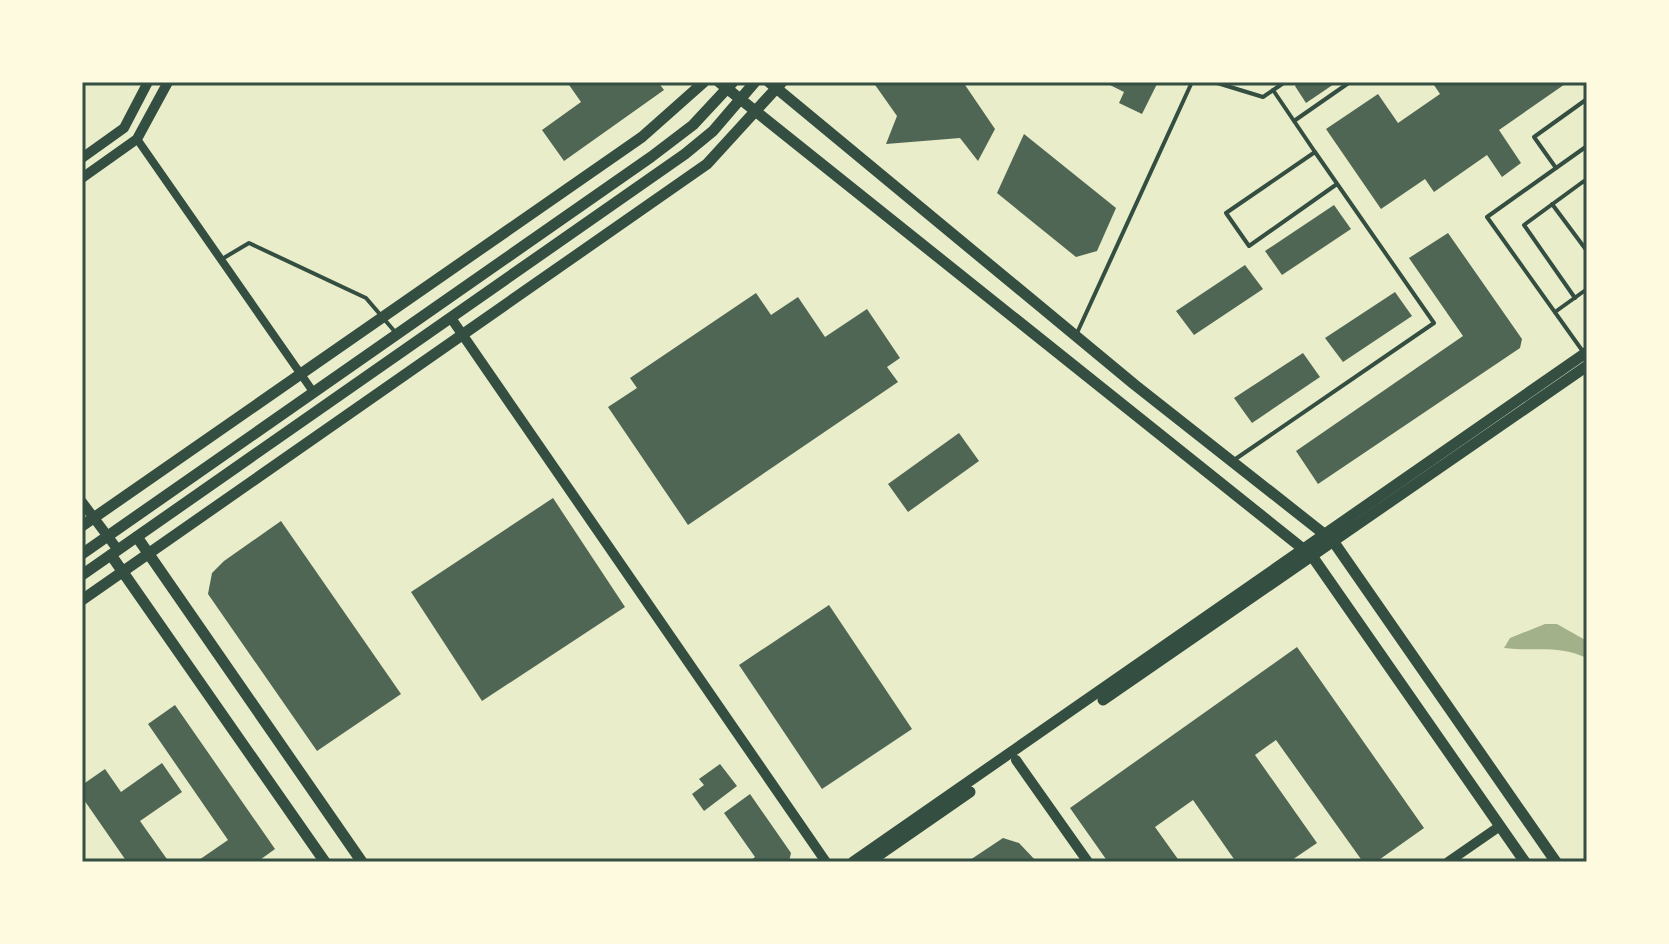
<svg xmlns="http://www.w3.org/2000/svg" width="1669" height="944" viewBox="0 0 1669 944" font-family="'Sofia Sans Condensed',sans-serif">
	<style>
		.water { fill: #a3b18a }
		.building { fill: #4f6655 }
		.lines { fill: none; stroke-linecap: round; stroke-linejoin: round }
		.service { stroke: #344e41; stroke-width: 4 }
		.minor { stroke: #344e41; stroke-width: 8 }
		.tertiary { stroke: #344e41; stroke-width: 10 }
		.secondary { stroke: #344e41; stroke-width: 11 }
		.neatline { fill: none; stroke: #344e41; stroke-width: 3 }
	</style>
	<rect width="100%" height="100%" fill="#e9edc9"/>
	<path class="water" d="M1545,624H1557L1587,641V658C1556,644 1536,652 1504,648L1510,638Z"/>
	<g class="building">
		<path d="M567,82H658L664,90L564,161L542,130L581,102Z"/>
		<path d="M873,82H963L995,129L978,161L960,138L886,144L897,116Z"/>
		<path d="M1110,82H1158L1142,114L1119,103L1124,92L1108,84Z"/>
		<path d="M1300,82H1337L1306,103L1295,86Z"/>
		<path d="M1432,82H1568L1499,130L1521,163L1502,177L1487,155L1434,192L1425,179L1381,209L1326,129L1378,94L1398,123L1440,94Z"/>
		<path d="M1024,134L1116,208L1097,251L1076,257L997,193Z"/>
		<path d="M1334,205L1351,229L1282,275L1265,251Z"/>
		<path d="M1448,233L1522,339L1520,348L1318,484L1296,451L1463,336L1409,258Z"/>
		<path d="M1245,265L1263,289L1194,335L1176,311Z"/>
		<path d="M1395,292L1412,316L1343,362L1325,338Z"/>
		<path d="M756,293L771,315L798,297L825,337L867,309L900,358L887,367L898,382L688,525L608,407L637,388L630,378Z"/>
		<path d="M1303,353L1320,377L1252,423L1234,398Z"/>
		<path d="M959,433L979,461L908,512L888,484Z"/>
		<path d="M553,498L625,607L482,701L411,592Z"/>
		<path d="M281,521L401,694L317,751L208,594L212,573L224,561Z"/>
		<path d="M829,605L912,729L822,789L739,665Z"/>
		<path d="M1297,647L1424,828L1376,862H1363L1276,740L1255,755L1317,843L1289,862H1236L1193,800L1155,827L1180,862H1108L1070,808Z"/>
		<path d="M175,705L275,849L257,862H196L228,840L148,724Z"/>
		<path d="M162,763L182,792L140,821L169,862H127L82,797V785L105,769L121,792Z"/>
		<path d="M720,764L737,786L704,811L692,794L704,785L699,779Z"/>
		<path d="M750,794L791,853L789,862H749L755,857L724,813Z"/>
		<path d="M1003,838L1019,843L1037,862H967Z"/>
	</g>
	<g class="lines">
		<g class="service">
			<path d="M1214,82L1263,97L1285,82"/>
			<path d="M1273,90L1294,121"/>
			<path d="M1315,152L1294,121L1350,82"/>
			<path d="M1556,168L1534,137L1587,99"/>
			<path d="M1552,204L1587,251"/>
			<path d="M222,259L249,243L366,298L396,333"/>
			<path d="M1575,298L1524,225L1584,181L1587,186"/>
			<path d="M1555,312L1587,289"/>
			<path d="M1077,333L1192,82"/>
			<path d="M1584,353L1487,217L1587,146"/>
			<path d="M1234,460L1434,323L1315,152L1226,213L1249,246L1337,184"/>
		</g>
		<path class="minor" d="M137,139L314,393"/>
		<g class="tertiary">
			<path d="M82,158L124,128L148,82"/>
			<path d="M82,178L137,139L168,82"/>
			<path d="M451,318L826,862"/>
			<path d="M82,502L118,550"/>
			<path d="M1016,760L1088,862"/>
			<path d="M1448,862L1500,826"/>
		</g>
		<g class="secondary">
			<path d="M719,82L1312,556L1525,862"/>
			<path d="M769,82L1135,385L1333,541L1556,862"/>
			<path d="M82,526L642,137L704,82"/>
			<path d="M137,537L362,862"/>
			<path d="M82,554L651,157L693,125L733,82"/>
			<path d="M111,555L325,862"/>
			<path d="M82,575L685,154L713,131L755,82"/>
			<path d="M82,600L707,164L782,82"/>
			<path d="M1103,700L1587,366"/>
			<path d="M853,862L1587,352"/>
			<path d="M869,862L970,792"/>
		</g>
	</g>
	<rect width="1669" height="944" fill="none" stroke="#fefae0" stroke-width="168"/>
	<rect x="84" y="84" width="1501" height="776" class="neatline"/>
</svg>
